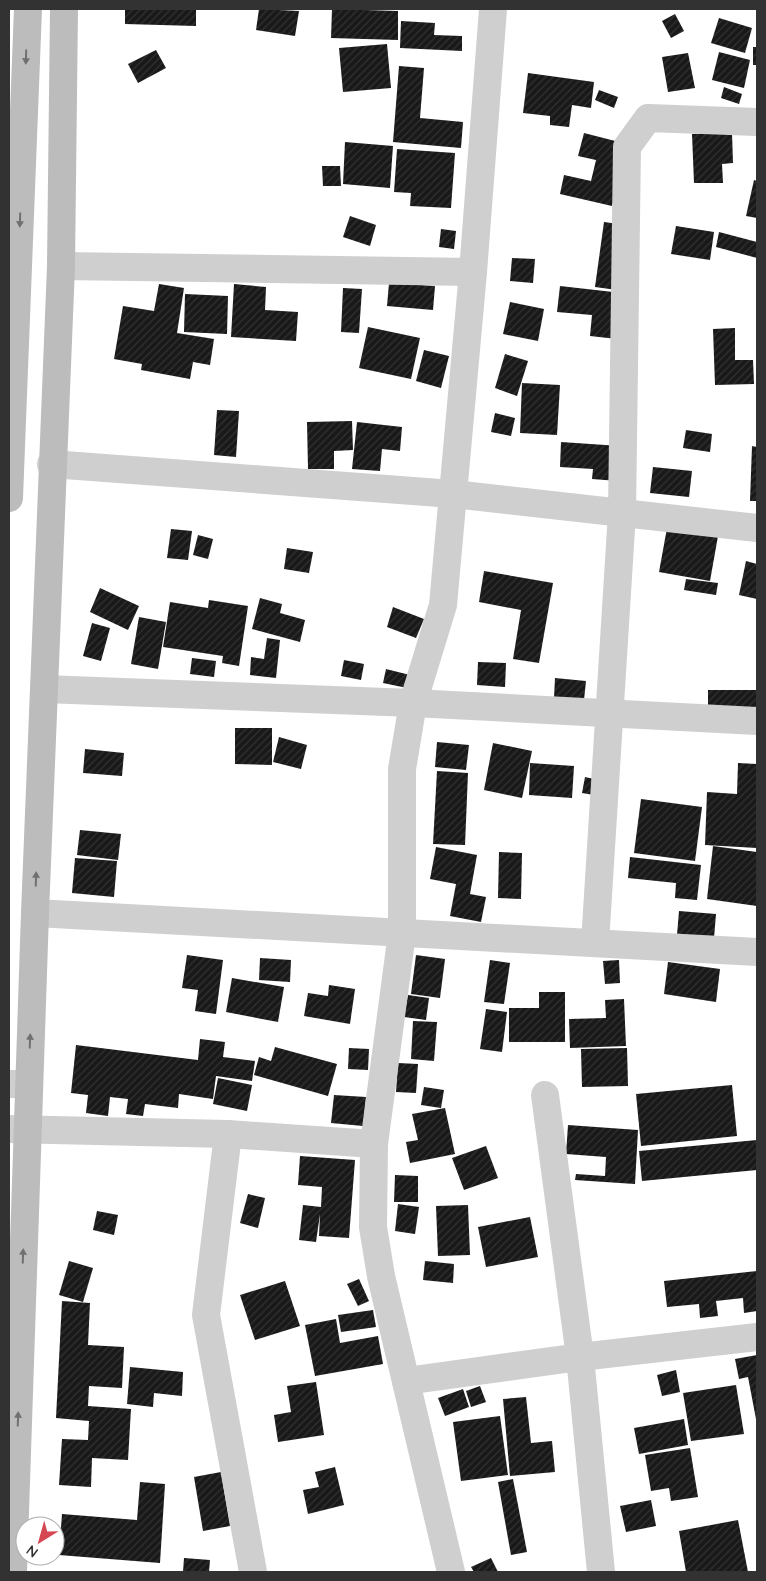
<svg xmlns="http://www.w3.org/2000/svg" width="766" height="1581" viewBox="0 0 766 1581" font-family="Quicksand,sans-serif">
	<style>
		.building { fill: url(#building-hatch) }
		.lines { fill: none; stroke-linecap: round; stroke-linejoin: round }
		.minor { stroke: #cfcfcf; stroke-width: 28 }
		.secondary { stroke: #bcbcbc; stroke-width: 28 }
		.oneway { fill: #707070 }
	</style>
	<defs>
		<pattern id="building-hatch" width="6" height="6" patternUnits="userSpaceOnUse" patternTransform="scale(1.25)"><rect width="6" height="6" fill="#191919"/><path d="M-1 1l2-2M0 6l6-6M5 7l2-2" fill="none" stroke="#323232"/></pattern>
	</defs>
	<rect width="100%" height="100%" fill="#fff"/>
	<g class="building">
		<path d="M125,9H196V26L125,24Z"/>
		<path d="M259,9L299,11L295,36L256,30Z"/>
		<path d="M332,9L398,11V40L331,38Z"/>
		<path d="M675,14L684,31L671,38L662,21Z"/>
		<path d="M719,18L752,28L745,53L711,43Z"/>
		<path d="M401,21L435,23L434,35L462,36V51L400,48Z"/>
		<path d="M387,44L391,88L343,92L339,48Z"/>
		<rect x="753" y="47" width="4" height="18"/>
		<path d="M156,50L166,68L138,83L128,64Z"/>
		<path d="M719,52L750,60L744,88L712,80Z"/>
		<path d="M688,53L695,88L668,92L662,57Z"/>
		<path d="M399,66L424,68L420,118L463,122L461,148L393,142Z"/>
		<path d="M528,73L594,82L591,108L572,105L569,127L550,125V116L523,113Z"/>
		<path d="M724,87L742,94L739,104L721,98Z"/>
		<path d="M599,90L618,97L614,108L595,100Z"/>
		<path d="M584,133L627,144L612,206L560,194L564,175L591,181L596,160L578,156Z"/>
		<path d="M732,133L733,163L722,164L723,183H694L692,134Z"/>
		<path d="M345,142L393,146L390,188L343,184Z"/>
		<path d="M397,149L455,153L451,208L410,206L411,193L394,192Z"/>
		<path d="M322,166H340L341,186H323Z"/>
		<path d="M754,180L757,181V218L746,216Z"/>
		<path d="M350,216L376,225L370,246L343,237Z"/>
		<path d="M604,222L626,225L617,290L595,287Z"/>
		<path d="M676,226L714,232L710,260L671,254Z"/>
		<path d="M441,229L456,231L454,249L439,247Z"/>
		<path d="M719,232L757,242V258L716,247Z"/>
		<path d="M512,258L535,259L533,283L510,281Z"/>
		<path d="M389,283L435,286L433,310L387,306Z"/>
		<path d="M159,284L184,288L177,333L214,339L210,365L193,362L190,379L141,370L142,364L114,359L123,306L154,311Z"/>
		<path d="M234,284L266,287L265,310L298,312L296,341L231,337Z"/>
		<path d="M560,286L622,293L617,339L590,336L592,315L557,312Z"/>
		<path d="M343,288L362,289L359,333L341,332Z"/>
		<path d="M185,294L228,296L227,334L184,332Z"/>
		<path d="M510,302L544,309L538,341L503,334Z"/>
		<path d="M368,327L420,338L411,379L359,368Z"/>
		<path d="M735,328V360H753L754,384L715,385L713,329Z"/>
		<path d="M424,350L449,356L441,388L416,381Z"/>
		<path d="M505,354L528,361L517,396L495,388Z"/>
		<path d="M522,383L560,385L557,435L520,433Z"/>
		<path d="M217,410L239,411L236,457L214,455Z"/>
		<path d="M495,413L515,418L511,436L491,432Z"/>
		<path d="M352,421L353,450L334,451V469H308L307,422Z"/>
		<path d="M357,422L402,427L400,451L382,449L380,471L352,469Z"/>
		<path d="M686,430L712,434L710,452L683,448Z"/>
		<path d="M561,442L620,446L618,481L592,479L593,469L560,467Z"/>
		<path d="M752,446L757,447V501H750Z"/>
		<path d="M653,467L692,471L689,497L650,493Z"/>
		<path d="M667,528L718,536L710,581L659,572Z"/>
		<path d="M171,529L192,531L188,560L167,558Z"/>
		<path d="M198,535L213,539L208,559L193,555Z"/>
		<path d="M287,548L313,552L309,573L284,569Z"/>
		<path d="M746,561L757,564V599L739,595Z"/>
		<path d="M484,571L553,583L539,663L513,659L521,610L479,602Z"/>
		<path d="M686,579L718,583L716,595L684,590Z"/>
		<path d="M100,588L139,606L128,630L90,612Z"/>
		<path d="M260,598L282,604L280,613L305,620L300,642L252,629Z"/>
		<path d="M209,600L248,606L239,666L222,663L223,656L163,647L170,602L208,608Z"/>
		<path d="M393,607L424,619L416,638L387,627Z"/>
		<path d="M139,617L166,622L158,669L131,664Z"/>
		<path d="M92,623L110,628L101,661L83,656Z"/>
		<path d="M267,638L280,640L276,678L250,675L251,657L264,659Z"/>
		<path d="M192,658L216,661L214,677L190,674Z"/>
		<path d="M344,660L364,664L361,680L341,676Z"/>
		<path d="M478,662L506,663L505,687L477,685Z"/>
		<path d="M386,669L410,675L407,688L383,683Z"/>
		<path d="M555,678L586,681L584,700L554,698Z"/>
		<path d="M708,690H757V711L708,712Z"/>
		<path d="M235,728H272V765L235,764Z"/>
		<path d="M279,737L307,745L301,769L273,762Z"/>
		<path d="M437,742L469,745L466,770L435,767Z"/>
		<path d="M493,743L532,751L522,798L484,790Z"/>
		<path d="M85,749L124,753L122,776L83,773Z"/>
		<path d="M530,763L574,766L572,798L529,795Z"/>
		<path d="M738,763L757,764V848L705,845L707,792L737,794Z"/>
		<path d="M437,771L468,773L465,845L433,844Z"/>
		<path d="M585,777L603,781L600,796L582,793Z"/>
		<path d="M641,799L702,807L695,861L634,853Z"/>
		<path d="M80,830L121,834L118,860L77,855Z"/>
		<path d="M713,846L757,852V906L707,899Z"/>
		<path d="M436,847L477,855L470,894L486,897L481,922L450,916L456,884L430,879Z"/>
		<path d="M499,852L522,853L521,899L498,898Z"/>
		<path d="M630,857L701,865L697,900L675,898L676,883L628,878Z"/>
		<path d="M75,858L117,861L114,897L72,893Z"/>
		<path d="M679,911L716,914L714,938L677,935Z"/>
		<path d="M187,955L223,960L216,1014L195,1011L198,990L182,988Z"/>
		<path d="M416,955L445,959L440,998L411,994Z"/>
		<path d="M260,958L291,960L290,982L259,980Z"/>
		<path d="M490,960L510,963L504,1004L484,1002Z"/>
		<path d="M619,960L620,983L605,984L603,961Z"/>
		<path d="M668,962L720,969L716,1002L664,994Z"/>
		<path d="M232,978L284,987L278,1022L226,1012Z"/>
		<path d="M329,985L355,989L350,1024L304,1016L308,993L328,996Z"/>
		<path d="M539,992H565V1042H509V1008H539Z"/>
		<path d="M408,995L429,998L426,1020L404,1017Z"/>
		<path d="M624,999L626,1046L570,1048L569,1019L606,1018L605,1000Z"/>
		<path d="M486,1009L507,1012L502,1052L480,1049Z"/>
		<path d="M413,1021L437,1022L434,1061L411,1059Z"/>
		<path d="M200,1039L225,1042L223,1057L255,1061L252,1081L216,1076L213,1099L179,1094L178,1108L145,1104L143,1116L126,1114L128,1099L110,1097L108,1116L86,1113L88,1095L71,1093L76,1045L198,1060Z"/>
		<path d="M275,1047L337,1064L328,1096L254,1075L259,1057L271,1061Z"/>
		<path d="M349,1048L369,1049L368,1070L348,1069Z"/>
		<path d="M627,1048L628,1086L582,1087L581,1049Z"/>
		<path d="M398,1063L418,1064L416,1093L396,1092Z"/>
		<path d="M218,1078L252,1085L247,1111L213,1104Z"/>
		<path d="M732,1085L737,1136L641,1146L636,1094Z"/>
		<path d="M424,1087L444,1090L441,1108L421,1105Z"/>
		<path d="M334,1095L366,1097L363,1126L331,1123Z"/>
		<path d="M445,1108L455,1154L410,1163L406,1142L418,1140L412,1114Z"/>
		<path d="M568,1125L638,1130L635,1184L575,1180L576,1174L605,1176L606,1157L566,1154Z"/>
		<path d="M757,1140V1170L642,1181L639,1151Z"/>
		<path d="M486,1146L498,1178L464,1190L452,1158Z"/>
		<path d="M300,1156L355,1160L349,1238L319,1236L320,1214L316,1242L299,1240L303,1205L321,1207L322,1187L298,1185Z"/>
		<path d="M395,1175L418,1176V1202H394Z"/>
		<path d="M248,1194L265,1198L258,1228L240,1223Z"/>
		<path d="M398,1204L419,1207L415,1234L395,1231Z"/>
		<path d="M468,1205L470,1255L438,1256L436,1206Z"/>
		<path d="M97,1211L118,1215L114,1235L93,1230Z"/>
		<path d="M530,1217L538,1257L486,1267L478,1227Z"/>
		<path d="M69,1261L93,1268L83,1302L59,1295Z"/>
		<path d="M425,1261L454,1264L453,1283L423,1280Z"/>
		<path d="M757,1271V1311L744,1313L743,1298L716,1301L718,1316L700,1318L699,1304L667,1307L664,1281Z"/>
		<path d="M359,1279L369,1301L358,1306L347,1284Z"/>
		<path d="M285,1281L300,1326L255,1340L240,1295Z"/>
		<path d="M62,1301L90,1303L88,1345L124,1347L122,1388L89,1386L88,1406L131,1409L128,1460L92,1458L91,1487L59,1485L62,1439L88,1440L89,1421L56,1418Z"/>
		<path d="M373,1310L376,1327L341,1332L338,1315Z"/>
		<path d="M336,1319L340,1343L378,1336L383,1364L315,1376L305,1325Z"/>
		<path d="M757,1355V1419H756L748,1377L739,1379L735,1359Z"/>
		<path d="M130,1367L183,1372L182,1396L154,1393L153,1407L127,1404Z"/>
		<path d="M676,1370L680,1392L662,1396L657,1375Z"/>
		<path d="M316,1382L324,1435L278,1442L274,1415L291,1412L287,1386Z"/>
		<path d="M736,1385L744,1434L691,1441L683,1393Z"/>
		<path d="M480,1386L486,1402L471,1407L466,1391Z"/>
		<path d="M463,1389L469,1407L445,1416L438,1398Z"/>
		<path d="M526,1397L531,1443L552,1441L555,1472L510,1476L503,1399Z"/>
		<path d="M500,1416L508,1475L461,1481L453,1422Z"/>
		<path d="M684,1419L688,1445L639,1454L634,1428Z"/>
		<path d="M690,1448L698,1497L671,1501L669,1488L651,1491L645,1455Z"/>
		<path d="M335,1467L344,1505L308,1514L303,1490L319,1487L315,1472Z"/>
		<path d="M221,1472L230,1526L203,1531L194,1477Z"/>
		<path d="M513,1479L527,1552L511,1555L498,1482Z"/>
		<path d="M140,1482L165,1484L160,1563L59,1555L62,1514L137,1520Z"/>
		<path d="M651,1500L656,1526L626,1532L620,1506Z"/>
		<path d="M738,1520L748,1572H686L679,1531Z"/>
		<path d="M184,1558L210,1560L209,1572H183Z"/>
		<path d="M491,1558L498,1572H474L471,1567Z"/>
	</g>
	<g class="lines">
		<g class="minor">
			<path d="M61,266L473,272"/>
			<path d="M51,464L453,494L757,528"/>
			<path d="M44,689L413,703L757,721"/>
			<path d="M35,913L757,952"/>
			<path d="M595,943L622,513L627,147L648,118L757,122"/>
			<path d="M9,1084H29"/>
			<path d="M545,1095L580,1357L601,1572"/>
			<path d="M9,1129L228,1134L374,1144"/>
			<path d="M228,1134L206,1315L253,1572"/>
			<path d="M406,1381L580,1357L757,1337"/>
			<path d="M451,1572L381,1276L373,1227L374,1144L402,933V769L413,703L443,605L473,272L493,9"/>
		</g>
		<g class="secondary">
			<path d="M9,498L28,9"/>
			<path d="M13,1572L35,913L61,266L64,9"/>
		</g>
	</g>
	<defs><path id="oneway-solid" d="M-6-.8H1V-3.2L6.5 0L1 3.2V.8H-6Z" transform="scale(1.25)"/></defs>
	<g class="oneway">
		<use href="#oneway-solid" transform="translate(26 57) rotate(92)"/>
		<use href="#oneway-solid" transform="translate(20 220) rotate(92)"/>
		<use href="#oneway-solid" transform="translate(36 879) rotate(-88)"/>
		<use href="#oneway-solid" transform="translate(30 1041) rotate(-88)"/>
		<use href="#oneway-solid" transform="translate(23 1256) rotate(-88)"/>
		<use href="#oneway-solid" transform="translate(18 1419) rotate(-88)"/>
	</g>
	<rect width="766" height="1581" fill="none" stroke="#323232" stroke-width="20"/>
	<g transform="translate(40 1541) rotate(217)"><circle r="24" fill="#ffffff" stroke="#adadad"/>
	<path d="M0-4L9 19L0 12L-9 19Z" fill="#d54753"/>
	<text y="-8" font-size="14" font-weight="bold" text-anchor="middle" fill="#323232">N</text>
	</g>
</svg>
